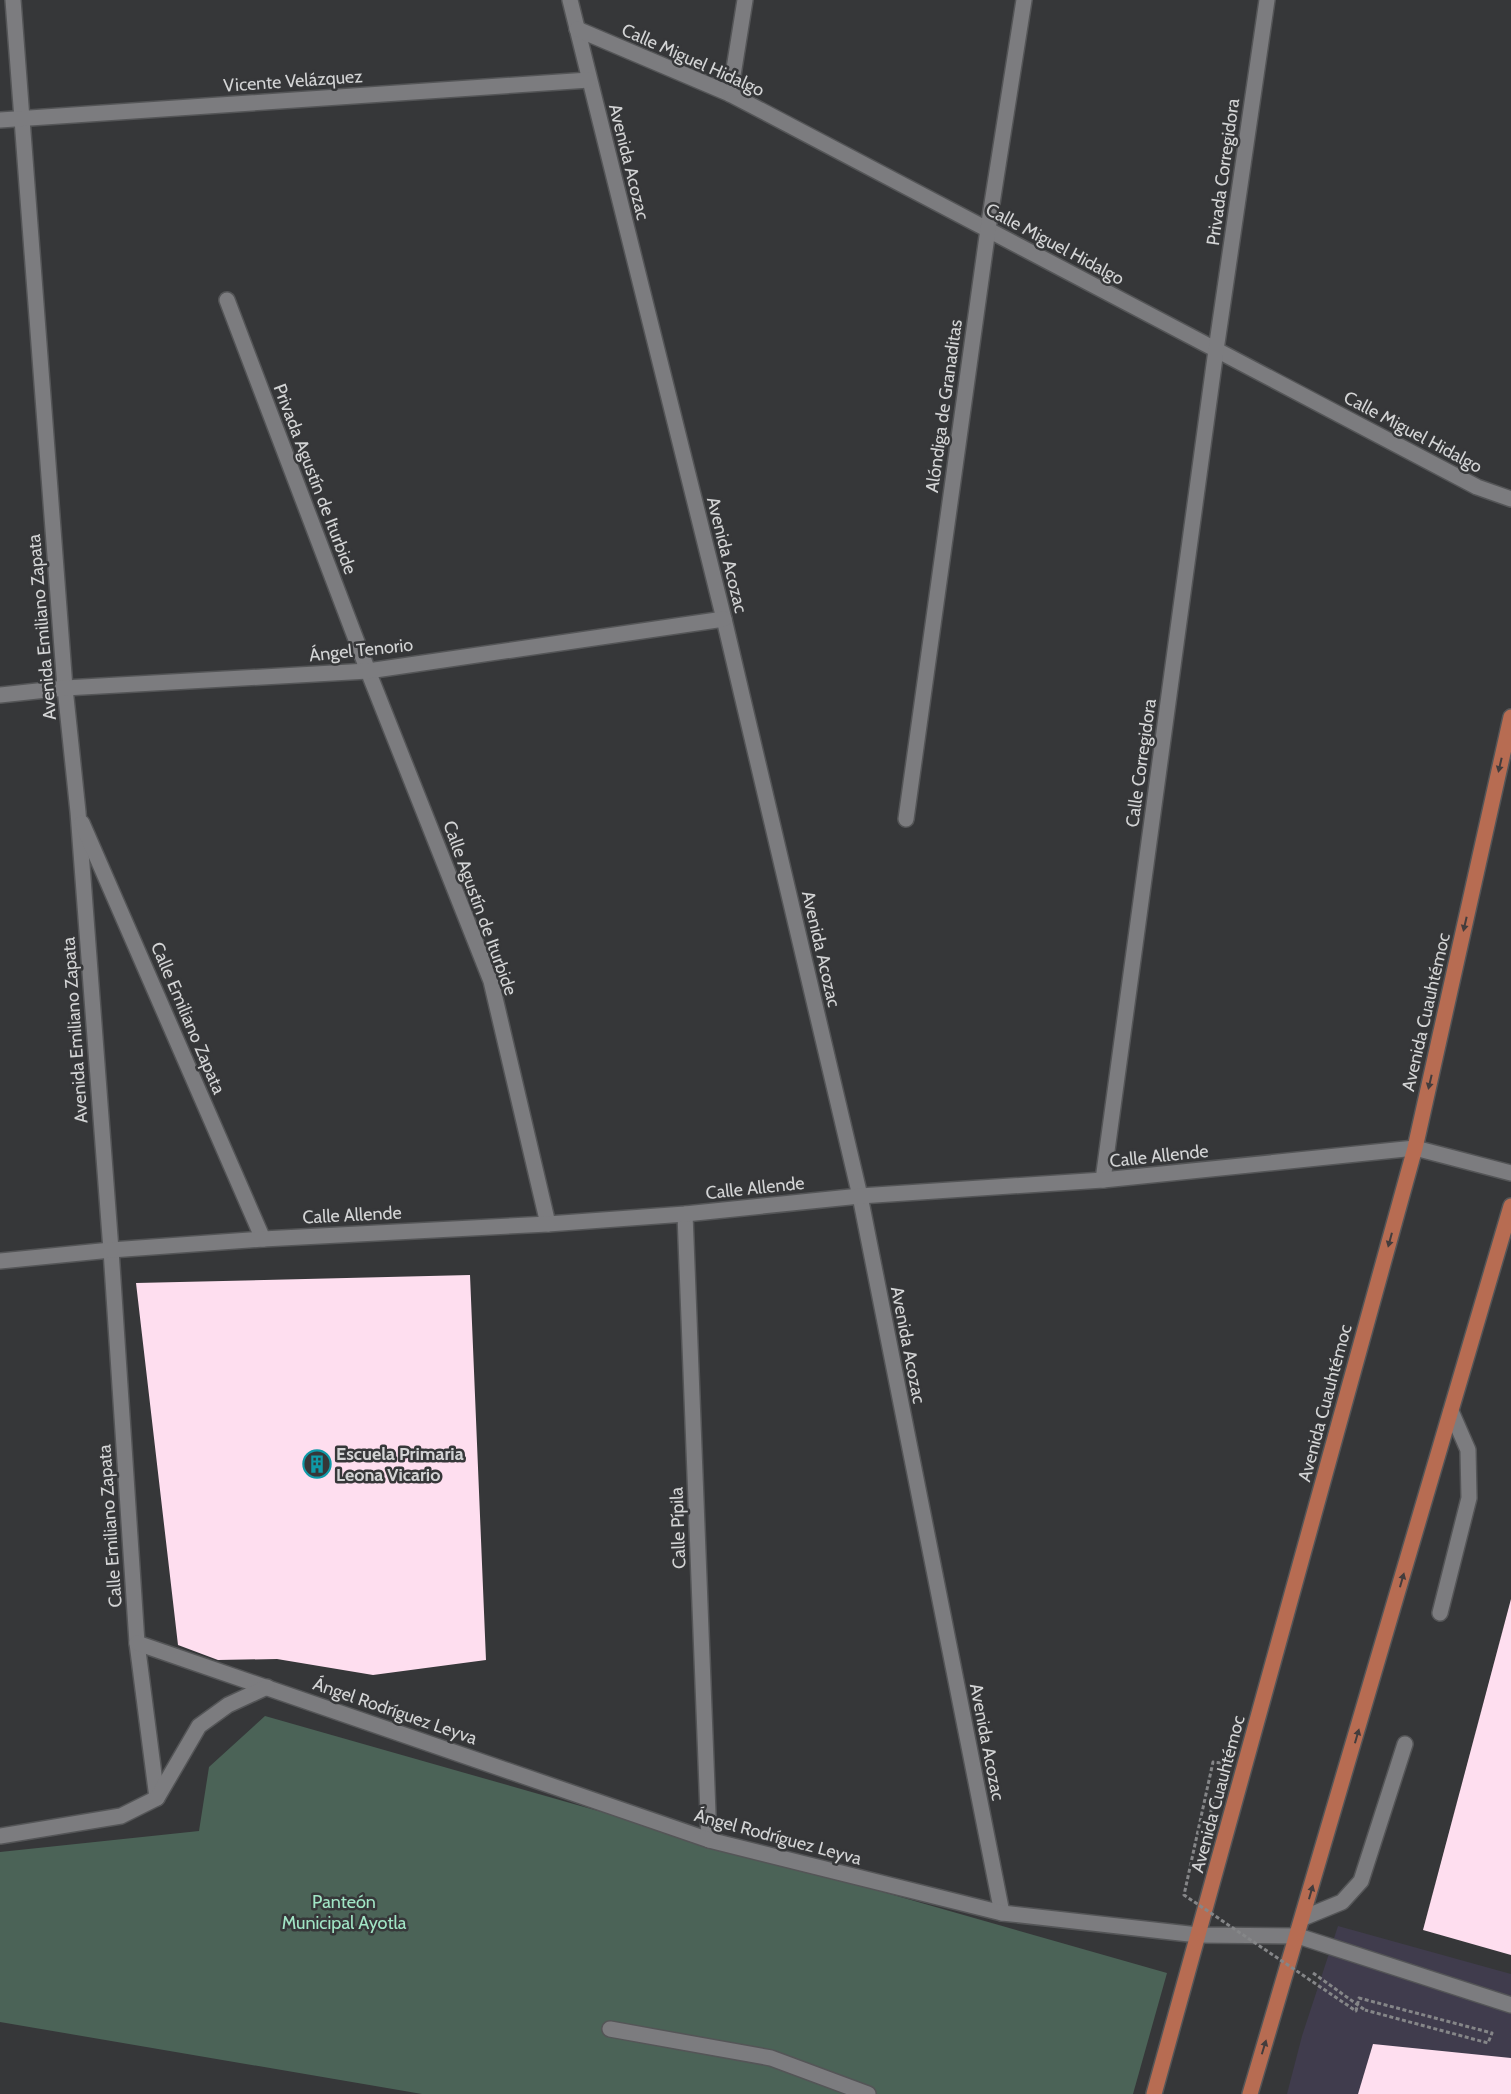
<svg xmlns="http://www.w3.org/2000/svg" width="1511" height="2094" viewBox="0 0 1511 2094" font-family="Cabin,sans-serif">
	<style>
		.commercial { fill: #403c4d }
		.green { fill: #4b6357 }
		.building { fill: #fedeef }
		.lines { fill: none; stroke-linecap: round; stroke-linejoin: round }
		.service-casing { stroke: #545557; stroke-width: 18 }
		.minor-casing { stroke: #545557; stroke-width: 18 }
		.tertiary-casing { stroke: #545557; stroke-width: 18 }
		.primary-casing { stroke: #545557; stroke-width: 18 }
		.path { stroke: #858688; stroke-width: 3; stroke-dasharray: 4 2.5; stroke-linecap: butt }
		.service { stroke: #7c7c7f; stroke-width: 15 }
		.minor { stroke: #7c7c7f; stroke-width: 15 }
		.tertiary { stroke: #7c7c7f; stroke-width: 15 }
		.primary { stroke: #b76c52; stroke-width: 15 }
		.path-bridge { stroke: #858688; stroke-width: 3; stroke-dasharray: 4 2.5; stroke-linecap: butt }
		.oneway { fill: #433c3c }
		.labels { text-anchor: middle; stroke-width: 5; stroke-linejoin: round; paint-order: stroke }
		.street-label { font-size: 18px; fill: #d3d4d5; stroke: #363739 }
		.poi-label { font-size: 18px; font-weight: bold; fill: #d3d4d5; stroke: #363739; text-anchor: start }
		.park-label { font-size: 18px; fill: #a1e5c5; stroke: #363739 }
	</style>
	<rect width="100%" height="100%" fill="#363739"/>
	<path class="commercial" d="M1338,1926L1511,1974V2094H1287L1302,2036Z"/>
	<path class="green" d="M265,1716L1167,1973L1133,2094H422L0,2022V1852L199,1831L209,1767Z"/>
	<g class="building">
		<path d="M470,1275L486,1660L373,1675L277,1659L218,1660L178,1645L136,1283Z"/>
		<path d="M1511,1599V1955L1423,1930Z"/>
		<path d="M1373,2044L1511,2058V2094H1358Z"/>
	</g>
	<g class="lines">
		<g class="service-casing">
			<g id="service">
				<path d="M1440,1613L1469,1498L1468,1450L1451,1411"/>
				<path d="M1303,1918L1342,1902L1361,1881L1405,1744"/>
				<path d="M1298,1936L1511,2005"/>
				<path d="M610,2029L771,2058L868,2094"/>
			</g>
		</g>
		<g class="minor-casing">
			<g id="minor">
				<path d="M13,0L65,688L78,812L111,1250L137,1643L157,1798"/>
				<path d="M570,0L724,619L860,1196L1002,1913"/>
				<path d="M577,29L730,94L1477,487L1511,499"/>
				<path d="M730,94L745,0"/>
				<path d="M0,120L589,80"/>
				<path d="M227,300L368,671L491,981L548,1224"/>
				<path d="M0,695L65,688L368,671L724,619"/>
				<path d="M906,819L988,229L1024,0"/>
				<path d="M82,823L263,1239"/>
				<path d="M1103,1180L1216,350L1267,0"/>
				<path d="M685,1214L709,1840"/>
				<path d="M0,1261L111,1250L263,1239L548,1224L685,1214L860,1196L1103,1180L1415,1148L1511,1173"/>
			</g>
		</g>
		<g class="tertiary-casing">
			<g id="tertiary">
				<path d="M137,1643L709,1840L1002,1913L1198,1935L1298,1936"/>
				<path d="M0,1836L121,1816L157,1798L199,1726L228,1705L267,1687"/>
			</g>
		</g>
		<g class="primary-casing">
			<g id="primary">
				<path d="M1154,2094L1415,1148L1511,717"/>
				<path d="M1250,2094L1511,1206"/>
			</g>
		</g>
		<path class="path" d="M1313,1973L1365,2010"/>
		<use href="#service" class="service"/>
		<use href="#minor" class="minor"/>
		<use href="#tertiary" class="tertiary"/>
		<use href="#primary" class="primary"/>
		<path class="path-bridge" d="M1199,1863L1222,1763L1213,1762L1184,1895L1356,2011L1359,1998L1492,2033L1488,2043L1365,2010"/>
	</g>
	<defs><path id="oneway-solid" d="M-6-.8H1V-3.2L6.5 0L1 3.2V.8H-6Z" transform="scale(1.25)"/></defs>
	<g class="oneway">
		<use href="#oneway-solid" transform="translate(1500 765) rotate(103)"/>
		<use href="#oneway-solid" transform="translate(1465 924) rotate(103)"/>
		<use href="#oneway-solid" transform="translate(1430 1082) rotate(103)"/>
		<use href="#oneway-solid" transform="translate(1390 1240) rotate(105)"/>
		<use href="#oneway-solid" transform="translate(1402 1580) rotate(-74)"/>
		<use href="#oneway-solid" transform="translate(1357 1736) rotate(-74)"/>
		<use href="#oneway-solid" transform="translate(1311 1892) rotate(-74)"/>
		<use href="#oneway-solid" transform="translate(1264 2047) rotate(-73)"/>
	</g>
	<defs>
		<g id="building-ring" transform="scale(1.4375)"><circle r="9.5" fill="#363739" stroke="#0f9aa8" stroke-width="1.5"/><path d="M-4-6H4V6H1V3H-1V6H-4ZM-2.5-4.3h1.7v1.8h-1.7ZM.8-4.3h1.7v1.8H.8ZM-2.5-1h1.7V.8h-1.7ZM.8-1h1.7V.8H.8Z" fill="#0f9aa8"/></g>
	</defs>
	<g fill-rule="evenodd">
		<use href="#building-ring" x="317" y="1464"/>
	</g>
	<g class="labels">
		<g class="street-label">
			<text transform="translate(693 60) rotate(24)" y="6">Calle Miguel Hidalgo</text>
			<text transform="translate(293 81) rotate(-4)" y="6">Vicente Velázquez</text>
			<text transform="translate(629 162) rotate(76)" y="6">Avenida Acozac</text>
			<text transform="translate(1223 172) rotate(-82)" y="6">Privada Corregidora</text>
			<text transform="translate(1055 244) rotate(28)" y="6">Calle Miguel Hidalgo</text>
			<text transform="translate(944 406) rotate(-82)" y="6">Alóndiga de Granaditas</text>
			<text transform="translate(1413 432) rotate(28)" y="6">Calle Miguel Hidalgo</text>
			<text transform="translate(315 479) rotate(69)" y="6">Privada Agustín de Iturbide</text>
			<text transform="translate(727 555) rotate(76)" y="6">Avenida Acozac</text>
			<text transform="translate(42 627) rotate(-95)" y="6">Avenida Emiliano Zapata</text>
			<text transform="translate(361 650) rotate(-6)" y="6">Ángel Tenorio</text>
			<text transform="translate(1141 763) rotate(-82)" y="6">Calle Corregidora</text>
			<text transform="translate(480 908) rotate(70)" y="6">Calle Agustín de Iturbide</text>
			<text transform="translate(821 949) rotate(77)" y="6">Avenida Acozac</text>
			<text transform="translate(1426 1012) rotate(-77)" y="6">Avenida Cuauhtémoc</text>
			<text transform="translate(188 1018) rotate(67)" y="6">Calle Emiliano Zapata</text>
			<text transform="translate(75 1030) rotate(-94)" y="6">Avenida Emiliano Zapata</text>
			<text transform="translate(1159 1156) rotate(-6)" y="6">Calle Allende</text>
			<text transform="translate(755 1188) rotate(-6)" y="6">Calle Allende</text>
			<text transform="translate(352 1215) rotate(-3)" y="6">Calle Allende</text>
			<text transform="translate(908 1345) rotate(79)" y="6">Avenida Acozac</text>
			<text transform="translate(1325 1403) rotate(-75)" y="6">Avenida Cuauhtémoc</text>
			<text transform="translate(110 1526) rotate(-94)" y="6">Calle Emiliano Zapata</text>
			<text transform="translate(678 1528) rotate(-92)" y="6">Calle Pípila</text>
			<text transform="translate(395 1711) rotate(19)" y="6">Ángel Rodríguez Leyva</text>
			<text transform="translate(987 1742) rotate(79)" y="6">Avenida Acozac</text>
			<text transform="translate(1218 1794) rotate(-75)" y="6">Avenida Cuauhtémoc</text>
			<text transform="translate(778 1837) rotate(15)" y="6">Ángel Rodríguez Leyva</text>
		</g>
		<g class="poi-label">
			<text x="336" y="1460">Escuela Primaria<tspan x="336" dy="21">Leona Vicario</tspan></text>
		</g>
		<g class="park-label">
			<text x="344" y="1908">Panteón<tspan x="344" dy="21">Municipal Ayotla</tspan></text>
		</g>
	</g>
</svg>
